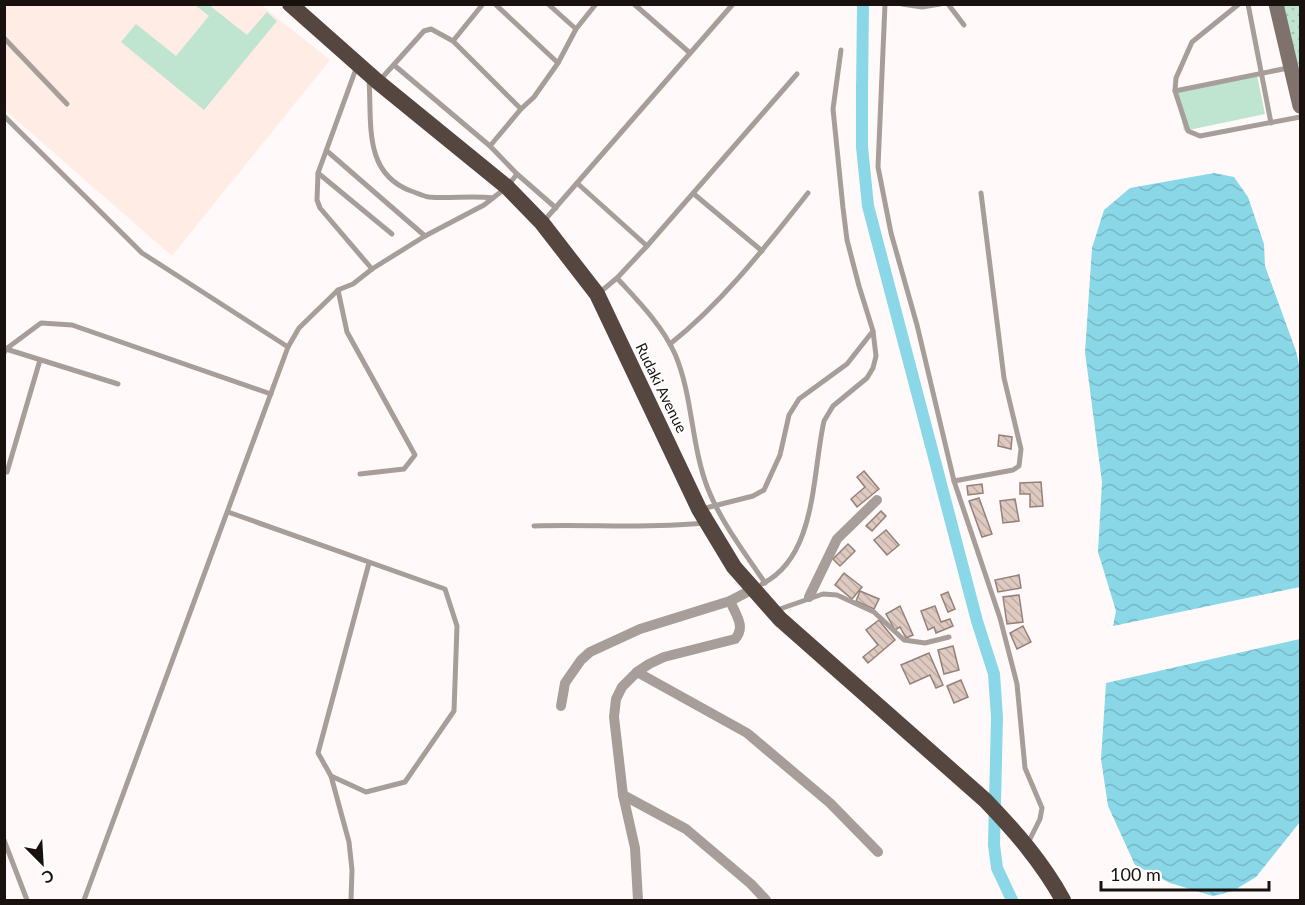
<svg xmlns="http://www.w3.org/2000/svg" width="1305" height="905" viewBox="0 0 1305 905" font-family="Lato,sans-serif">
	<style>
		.built { fill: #feece5 }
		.grass { fill: #bfe4cf }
		.park { fill: url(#park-dots) }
		.water { fill: url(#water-waves) }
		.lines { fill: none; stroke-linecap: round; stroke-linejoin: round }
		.canal { stroke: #8ad7e8; stroke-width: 12 }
		.building { fill: url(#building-back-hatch); stroke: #948179; stroke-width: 1.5 }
		.service { stroke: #a79e9a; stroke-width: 5 }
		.minor { stroke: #a79e9a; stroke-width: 10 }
		.secondary { stroke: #7f726d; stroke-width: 15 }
		.trunk { stroke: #564640; stroke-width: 16 }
		.labels { text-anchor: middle; stroke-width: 4.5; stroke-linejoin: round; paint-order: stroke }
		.street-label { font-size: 15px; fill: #18110e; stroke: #fff }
	</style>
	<defs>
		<pattern id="park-dots" width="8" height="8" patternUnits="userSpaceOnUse" patternTransform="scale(1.5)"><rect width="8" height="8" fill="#bfe4cf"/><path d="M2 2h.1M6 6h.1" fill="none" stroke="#a3c3b1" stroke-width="1.8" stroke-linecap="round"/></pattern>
		<pattern id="water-waves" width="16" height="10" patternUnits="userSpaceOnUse" patternTransform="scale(1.5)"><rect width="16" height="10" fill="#8ad7e8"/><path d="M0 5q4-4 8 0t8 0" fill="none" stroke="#76b8c6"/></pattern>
		<pattern id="building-back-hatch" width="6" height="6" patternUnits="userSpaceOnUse" patternTransform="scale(1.5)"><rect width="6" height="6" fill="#decac0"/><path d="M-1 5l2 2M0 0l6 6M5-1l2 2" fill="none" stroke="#beaca4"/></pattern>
	</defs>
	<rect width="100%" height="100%" fill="#fffaf9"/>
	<path class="built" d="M5,5H261L330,60L172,256L5,110Z"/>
	<g class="grass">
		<path d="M195,5H209L247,35L267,12L277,21L204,110L121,42L136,24L176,56L209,16Z"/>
		<path d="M1257,75L1265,114L1184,131L1176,92Z"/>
	</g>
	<path class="park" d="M1281,5H1300V82Z"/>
	<g class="water">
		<path d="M1214,173L1234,177L1248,197L1264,244L1265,266L1296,351L1300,369V587L1113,626L1116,611L1098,552L1102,482L1085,352L1092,248L1104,210L1130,188Z"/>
		<path d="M1300,639V822L1256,877L1233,891L1213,896L1170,883L1135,865L1108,806L1101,759L1106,683Z"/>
	</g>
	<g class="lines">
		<g class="canal">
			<path d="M862,86V147L868,206L977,621L994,674L997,717L994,845L997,868L1012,900"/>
			<path d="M862,93L863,4"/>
		</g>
	</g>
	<g class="building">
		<path d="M999,435L1012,437L1011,449L998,446Z"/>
		<path d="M864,471L879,489L857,507L851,499L865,487L857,477Z"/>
		<path d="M1041,482L1043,506L1030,507V494H1020V483Z"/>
		<path d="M982,484L983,493L968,495L967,486Z"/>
		<path d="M979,498L992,534L982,537L969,501Z"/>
		<path d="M1015,499L1019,521L1003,523L1000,501Z"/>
		<path d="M881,511L886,516L872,531L866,526Z"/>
		<path d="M886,530L899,545L887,555L874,540Z"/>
		<path d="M848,544L855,551L840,566L833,559Z"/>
		<path d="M844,573L862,587L852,599L835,585Z"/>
		<path d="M1019,575L1021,588L998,592L995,580Z"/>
		<path d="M860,591L879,599L874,609L856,601Z"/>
		<path d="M948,592L955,609L948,612L941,595Z"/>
		<path d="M1019,595L1023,622L1007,624L1003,597Z"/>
		<path d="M900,606L913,635L906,638L900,627L895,630L886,614Z"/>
		<path d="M935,606L941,622L950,619L953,626L936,633L934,627L928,630L921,611Z"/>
		<path d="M879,620L895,640L868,663L863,657L878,645L866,630Z"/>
		<path d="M1023,626L1031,642L1017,649L1010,633Z"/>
		<path d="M953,646L959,670L944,674L938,650Z"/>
		<path d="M929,653L943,685L936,688L930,675L910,684L901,665Z"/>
		<path d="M961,680L968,697L954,703L947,686Z"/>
	</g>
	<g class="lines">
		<g class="service">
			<path d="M495,4L558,63"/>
			<path d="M548,4L576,29"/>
			<path d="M634,4L690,53"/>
			<path d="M885,4L878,167L891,233L917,325L954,481L1000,618L1017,684L1025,768L1042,808L1040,819L1028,843"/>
			<path d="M902,4L922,7L940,4"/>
			<path d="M948,4L964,25"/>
			<path d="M1239,4L1192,42L1176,78L1175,91L1188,131L1200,136L1300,117"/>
			<path d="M1248,4L1271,123"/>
			<path d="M4,38L67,104"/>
			<path d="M394,65L490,146"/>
			<path d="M357,66L318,173L392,234"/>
			<path d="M369,80C372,124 363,173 411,191C417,193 423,196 429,197C450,199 471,195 493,198"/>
			<path d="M380,80L424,31L431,29L453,41L483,4"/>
			<path d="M1175,91L1288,68"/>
			<path d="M521,109L534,97L558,63L576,29L596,4"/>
			<path d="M4,116L142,253L288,347"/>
			<path d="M327,151L425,236"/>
			<path d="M318,173L317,200L320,208L372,269"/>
			<path d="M517,174L556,208"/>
			<path d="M577,183L647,246"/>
			<path d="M694,194L762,251"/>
			<path d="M543,222L733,4"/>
			<path d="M617,278C638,301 662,325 675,354C693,396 691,446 708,489C721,522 745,553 765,583"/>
			<path d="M338,290L347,332L415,455L404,469L360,474"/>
			<path d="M599,293L617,278L647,246L797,74"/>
			<path d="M670,344C723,302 766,246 808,193"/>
			<path d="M6,349L118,384"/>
			<path d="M4,353L6,349L41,323L72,325L271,394"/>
			<path d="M7,472L40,360"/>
			<path d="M954,481L1013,470L1019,466L1021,449L1004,378L981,193"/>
			<path d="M702,509L753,496L764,490L780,455L789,415L799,399L847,364L873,331L859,286L847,240L843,208L833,109L841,50"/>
			<path d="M228,512L445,589L457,626L454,711L405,782L366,792L331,776L318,753L369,563"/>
			<path d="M534,526C590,524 647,529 703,523"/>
			<path d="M762,584C817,557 812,474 824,421L833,406L867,378L873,368L876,356L873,331"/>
			<path d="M777,610L823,594L837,595L874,612L904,640L925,643L949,637"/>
			<path d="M331,776L349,842L352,870L351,900"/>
			<path d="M4,840L27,900"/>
			<path d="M84,900L288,347L299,328L338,290L353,284L372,269L425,236L484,205L507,187L517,174L490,146L521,109L453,41"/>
		</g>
		<g class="minor">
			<path d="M809,597L837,539L877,500"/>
			<path d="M637,672L747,733L830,803L878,852"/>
			<path d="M561,706L565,683L581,660L590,652L640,629L730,601L753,589"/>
			<path d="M623,795L686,829L751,884L766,900"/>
			<path d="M638,900L635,848L623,795L614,717L616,699L622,687L637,672L649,664L664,657L735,639C746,627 736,615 730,601"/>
		</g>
		<path class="secondary" d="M1276,4L1300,106"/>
		<path class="trunk" d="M290,4L378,82L507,187L542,223L597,294L699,509L734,567L780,619L985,800C1015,831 1042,862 1063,900"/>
	</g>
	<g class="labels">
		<g class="street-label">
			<text transform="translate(661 388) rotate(64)" y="5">Rudaki Avenue</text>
		</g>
	</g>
	<rect width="1305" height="905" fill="none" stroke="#18110e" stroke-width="12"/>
	<g transform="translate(42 863) rotate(156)" stroke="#ffffff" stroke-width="4.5" paint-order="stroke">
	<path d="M0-4.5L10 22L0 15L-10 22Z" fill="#18110e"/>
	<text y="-9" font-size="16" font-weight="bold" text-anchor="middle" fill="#18110e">С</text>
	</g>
	<path d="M1101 881v9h168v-9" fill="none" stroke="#18110e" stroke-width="3"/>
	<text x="1110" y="881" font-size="18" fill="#18110e" stroke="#ffffff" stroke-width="4.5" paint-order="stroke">100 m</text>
</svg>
